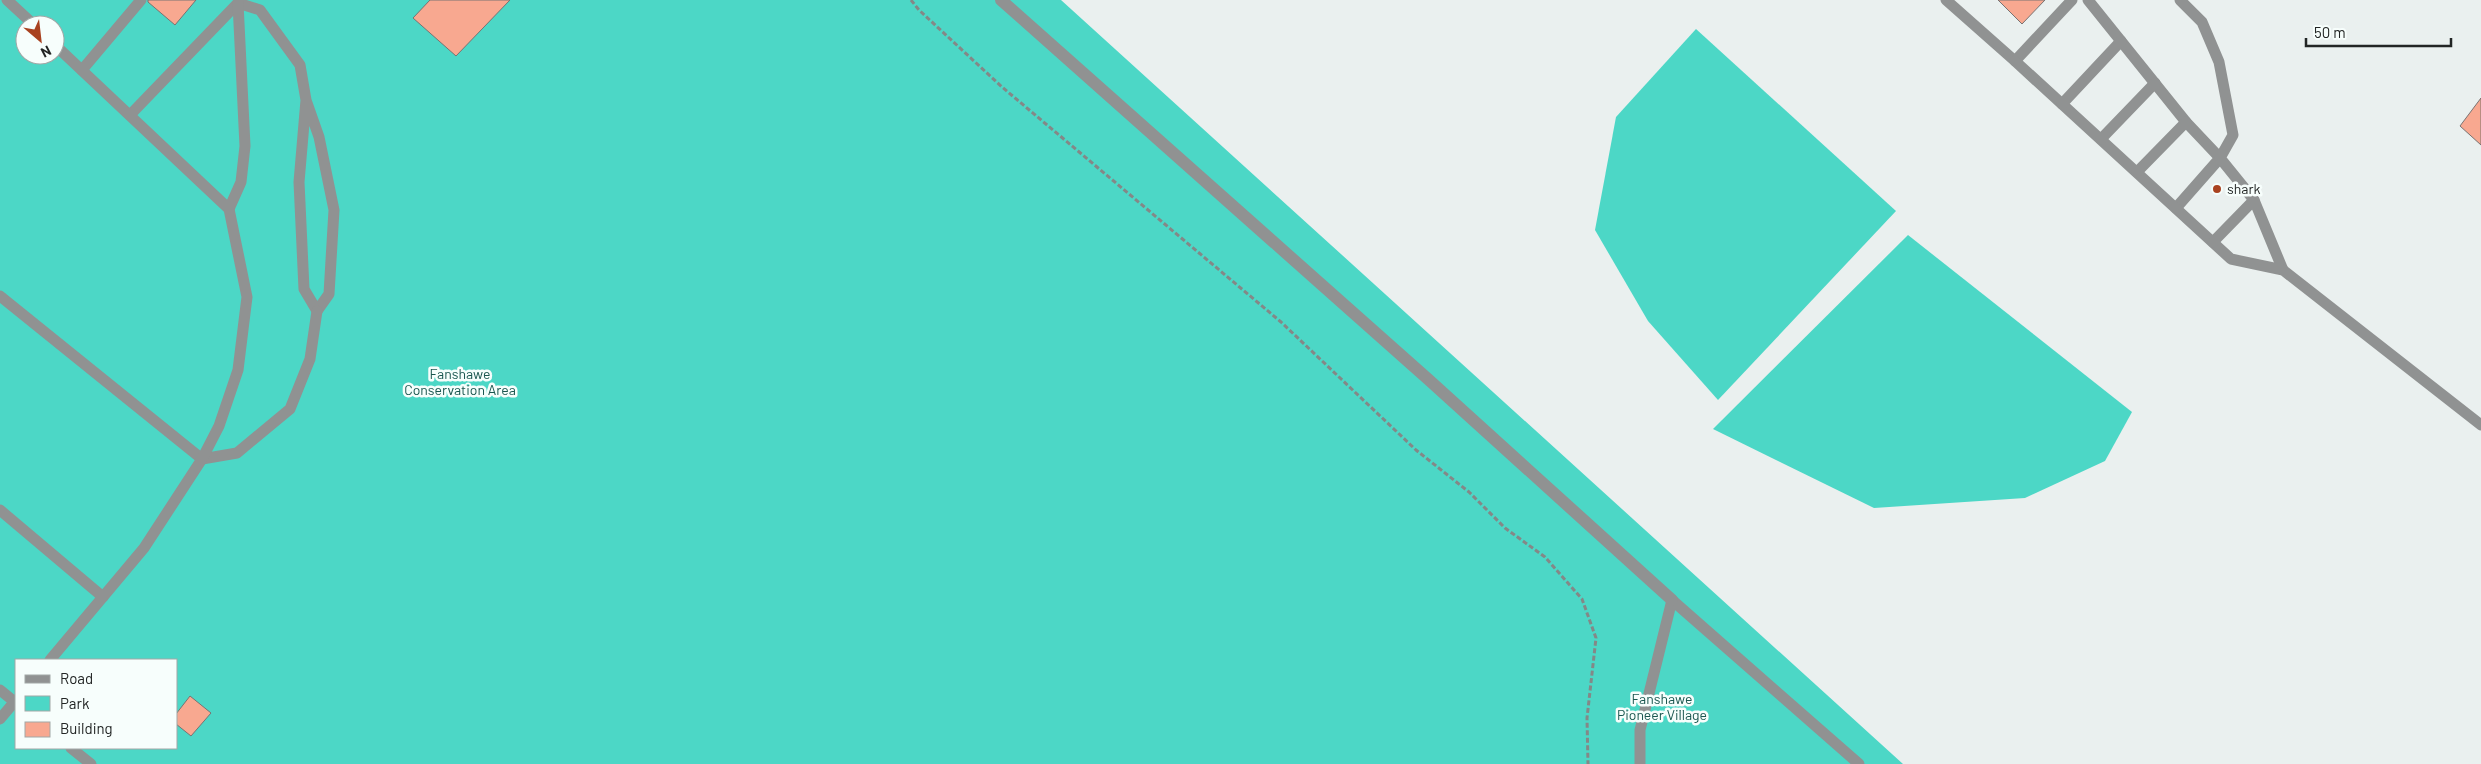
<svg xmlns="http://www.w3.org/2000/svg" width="2481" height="764" viewBox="0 0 2481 764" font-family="Barlow,sans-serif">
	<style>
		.green { fill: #4cd7c6; fill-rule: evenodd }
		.building { fill: #f8a890; stroke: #787372 }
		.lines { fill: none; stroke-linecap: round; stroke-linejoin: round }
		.path { stroke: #848887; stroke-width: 3; stroke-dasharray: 5 2.5; stroke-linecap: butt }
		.lane { stroke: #909292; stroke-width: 11 }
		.street { stroke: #909292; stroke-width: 12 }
		.poi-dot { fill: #a94220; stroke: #f7fefc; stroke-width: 2 }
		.labels { text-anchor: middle; stroke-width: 5; stroke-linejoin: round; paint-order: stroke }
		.poi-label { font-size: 14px; fill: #222524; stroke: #f7fefc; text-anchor: start }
		.park-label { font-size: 14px; fill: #1a564f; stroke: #f7fefc }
	</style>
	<rect width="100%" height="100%" fill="#eaf0ef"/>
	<g class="green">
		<path d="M0,0H1061L1903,764H0ZM25,25H55V55H25ZM16,660H176V748H16Z"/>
		<path d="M1696,29L1896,211L1718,400L1648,321L1595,230L1616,117Z"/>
		<path d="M1908,235L2132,412L2105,461L2025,498L1874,508L1713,429Z"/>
	</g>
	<g class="building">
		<path d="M148,0H196L175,25L148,2Z"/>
		<path d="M430,0H510L456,56L413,18Z"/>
		<path d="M1998,0H2045L2022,24Z"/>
		<path d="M2481,98V145L2460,126Z"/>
		<path d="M190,696L211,713L191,736L176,724V714Z"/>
	</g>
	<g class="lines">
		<path class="path" d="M911,0L919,10L1002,87L1281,322L1416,450L1469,492L1505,528L1545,557L1582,599L1596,638L1587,718L1588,764"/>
		<g class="lane">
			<path d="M7,0L34,25"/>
			<path d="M1946,0L2015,61L2072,0"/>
			<path d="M2088,0L2186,122L2220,158L2176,208"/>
			<path d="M2180,0L2202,22L2219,62L2233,135L2220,158L2254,200L2283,270"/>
			<path d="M2015,61L2231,259L2283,270L2481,425"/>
			<path d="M82,70L141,0"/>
			<path d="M2062,104L2121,41"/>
			<path d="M130,115L238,3L260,10L300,65L306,100L319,137L334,210L329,294L317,311L304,289L299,182L306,100"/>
			<path d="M2101,139L2155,83"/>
			<path d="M2137,172L2186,122"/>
			<path d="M229,209L241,182L245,146L238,3"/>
			<path d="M2213,242L2254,200"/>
			<path d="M0,296L202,459L237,453L290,409L310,359L317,311"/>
			<path d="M0,510L103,597"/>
			<path d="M50,660L144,548L202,459L219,426L238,370L247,297L229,209L55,45"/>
			<path d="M0,690L16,703"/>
			<path d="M0,719L16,700"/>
			<path d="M71,748L91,764"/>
			<path d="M1640,764V730L1672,600L1859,764"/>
		</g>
		<path class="street" d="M1001,0L1429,380L1672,600"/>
	</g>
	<circle class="poi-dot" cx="2217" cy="189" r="5"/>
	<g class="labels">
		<g class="poi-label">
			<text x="2227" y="194">shark</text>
		</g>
		<g class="park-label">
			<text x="460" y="379">Fanshawe<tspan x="460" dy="16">Conservation Area</tspan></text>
			<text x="1662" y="704">Fanshawe<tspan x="1662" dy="16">Pioneer Village</tspan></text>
		</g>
	</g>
	<rect x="15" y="659" width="162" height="90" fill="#f7fefc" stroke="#a2a7a6"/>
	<rect x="25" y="675" width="25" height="8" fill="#909292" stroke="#a2a7a6"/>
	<text x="60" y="684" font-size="15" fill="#222524">Road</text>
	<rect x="25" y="696" width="25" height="15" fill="#4cd7c6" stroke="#a2a7a6"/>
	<text x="60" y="709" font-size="15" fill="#222524">Park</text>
	<rect x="25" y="722" width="25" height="15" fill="#f8a890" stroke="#a2a7a6"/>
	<text x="60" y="734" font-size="15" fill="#222524">Building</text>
	<g transform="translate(40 40) rotate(152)"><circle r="24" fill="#f7fefc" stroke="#a2a7a6"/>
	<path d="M0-4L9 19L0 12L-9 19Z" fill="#a94220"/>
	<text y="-8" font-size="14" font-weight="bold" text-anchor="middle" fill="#222524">N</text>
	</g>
	<path d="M2306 38v8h145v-8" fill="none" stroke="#222524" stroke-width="2.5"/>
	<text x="2314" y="38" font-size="15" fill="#222524" stroke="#f7fefc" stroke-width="4" paint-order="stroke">50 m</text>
</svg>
